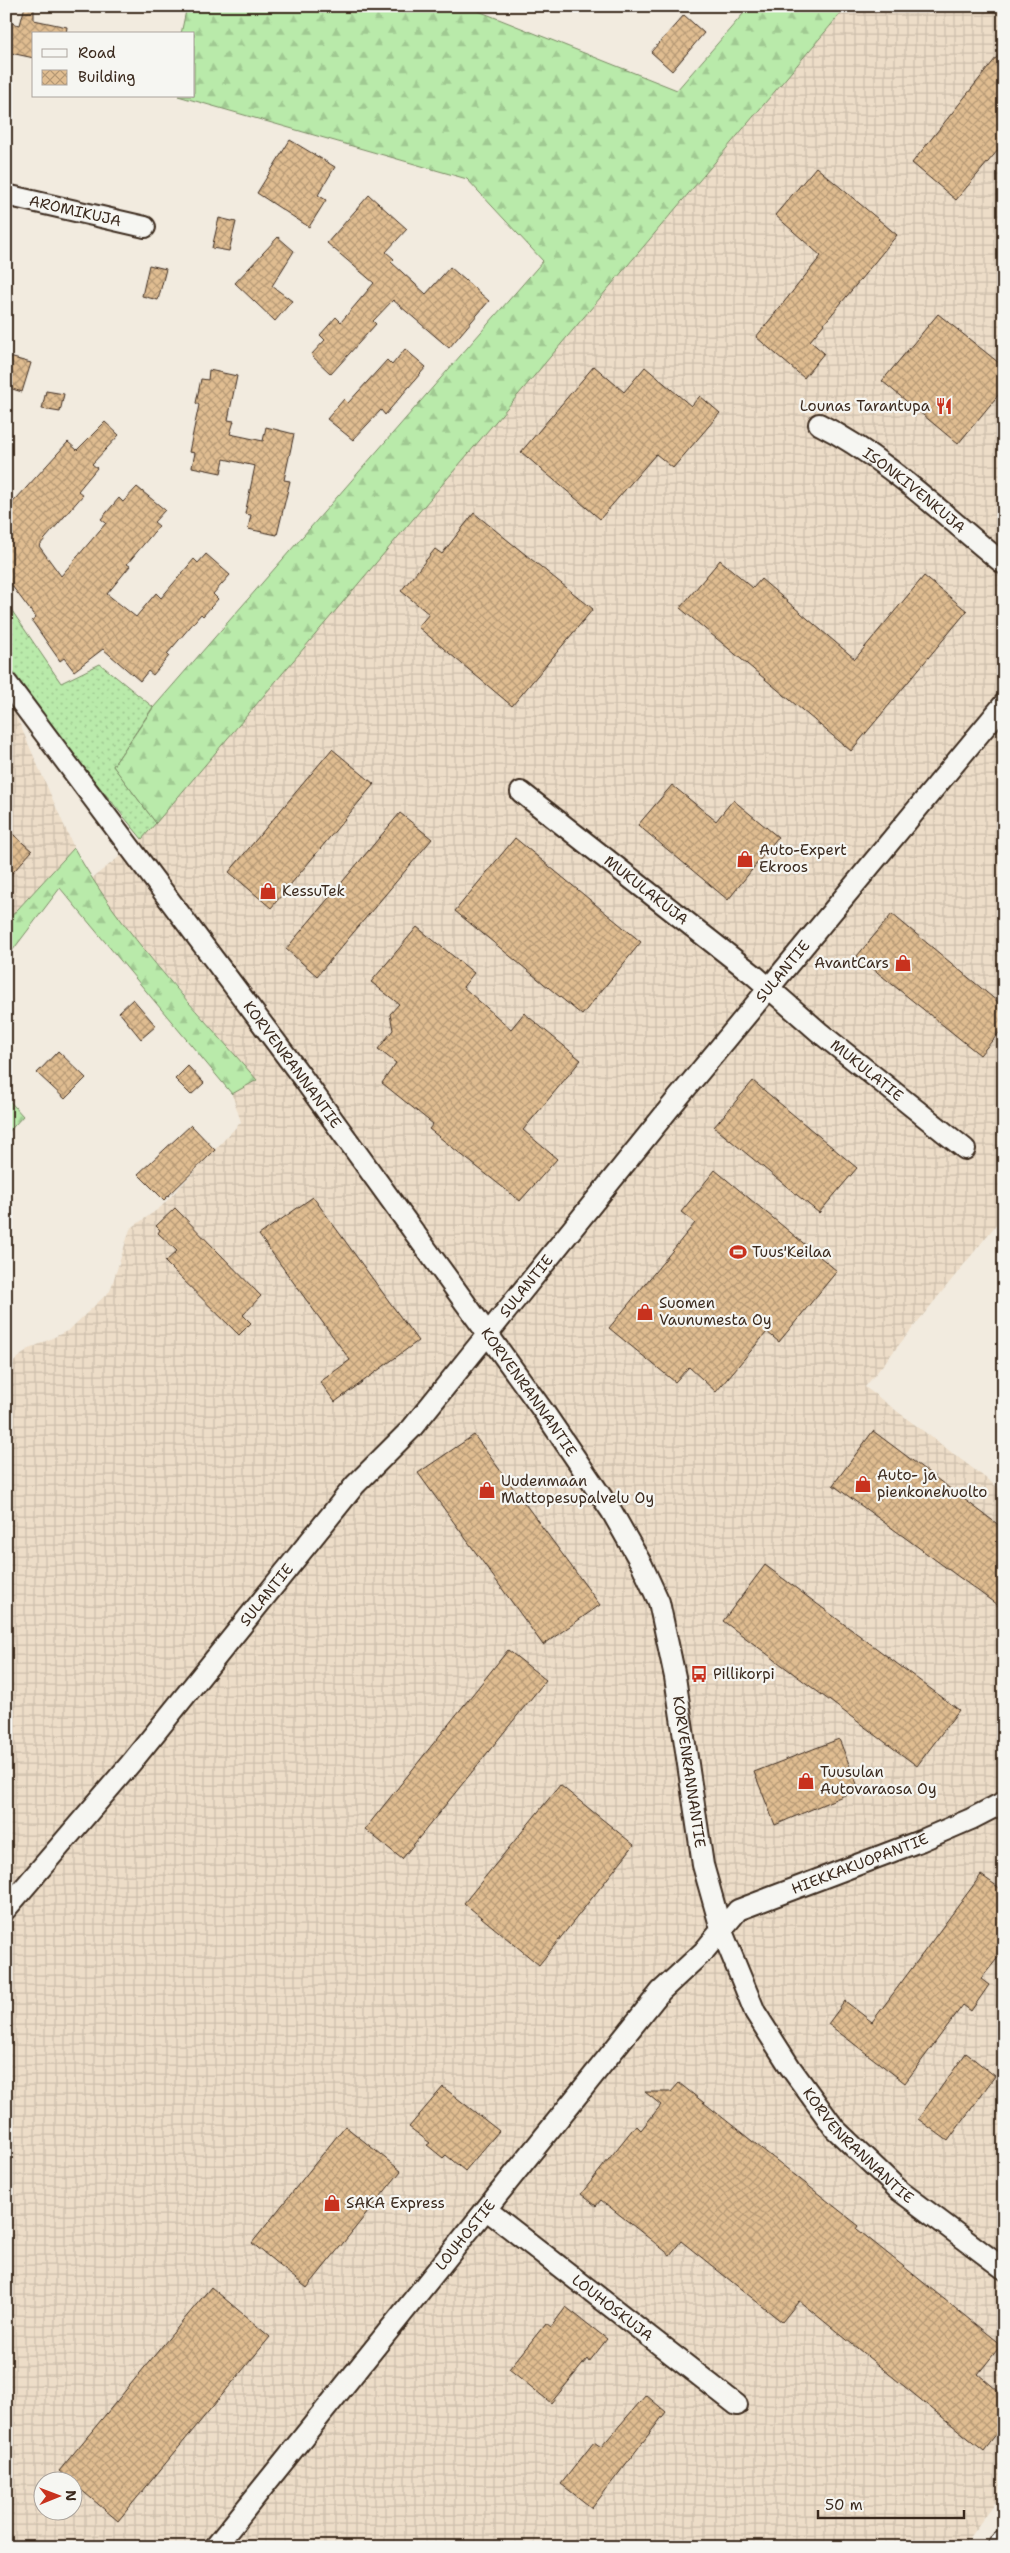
<svg xmlns="http://www.w3.org/2000/svg" width="1010" height="2553" viewBox="0 0 1010 2553" font-family="'Shantell Sans',sans-serif">
	<style>
		.industrial { fill: url(#industrial-grid); fill-rule: evenodd }
		.grass { fill: url(#grass-dots); stroke: #7a8a64 }
		.forest { fill: url(#forest-firs); stroke: #7a8a64 }
		.building { fill: url(#building-cross-hatch); stroke: #3b2a1e }
		.lines { fill: none; stroke-linecap: round; stroke-linejoin: round }
		.street-casing { stroke: #3b2a1e; stroke-width: 24 }
		.secondary-casing { stroke: #3b2a1e; stroke-width: 31 }
		.street { stroke: #f6f6f2; stroke-width: 20 }
		.secondary { stroke: #f6f6f2; stroke-width: 28 }
		.labels { text-anchor: middle; stroke-width: 4.5; stroke-linejoin: round; paint-order: stroke }
		.street-label { font-size: 15px; fill: #3b2a1e; stroke: #f6f6f2 }
		.poi-label { font-size: 15px; fill: #3b2a1e; stroke: #f6f6f2; text-anchor: start }
	</style>
	<defs>
		<pattern id="industrial-grid" width="8" height="8" patternUnits="userSpaceOnUse" patternTransform="scale(1.25)"><rect width="8" height="8" fill="#edddc8"/><path d="M0 4h8M4 0v8" fill="none" stroke="#ccbeab"/></pattern>
		<pattern id="grass-dots" width="8" height="8" patternUnits="userSpaceOnUse" patternTransform="scale(1.25)"><rect width="8" height="8" fill="#b9eaaa"/><path d="M2 2h.1M6 6h.1" fill="none" stroke="#a0c992" stroke-width="1.8" stroke-linecap="round"/></pattern>
		<pattern id="forest-firs" width="22" height="20" patternUnits="userSpaceOnUse" patternTransform="scale(1.25)"><rect width="22" height="20" fill="#b9eaaa"/><path d="M5 1l3.5 6h-7zM16 11l3.5 6h-7z" fill="#a0c992"/></pattern>
		<pattern id="building-cross-hatch" width="8" height="8" patternUnits="userSpaceOnUse" patternTransform="scale(1.25)"><rect width="8" height="8" fill="#e0bd91"/><path d="M0 0l8 8M0 8l8-8" fill="none" stroke="#b79a76"/></pattern>
	</defs>
	<rect width="100%" height="100%" fill="#f2ebdf"/>
	<filter id="ink" filterUnits="userSpaceOnUse"><feTurbulence type="fractalNoise" baseFrequency=".02" numOctaves="2"/><feDisplacementMap in="SourceGraphic" scale="10" xChannelSelector="R" yChannelSelector="G"/><feConvolveMatrix kernelMatrix="1 2 1 2 8 2 1 2 1" color-interpolation-filters="sRGB"/></filter>
	<g filter="url(#ink)">
		<g class="industrial">
			<path d="M847,6H1004V1215L865,1387L1004,1492V2491L962,2547H6V1369L27,1350L69,1330L110,1291L130,1229L161,1207L241,1122L232,1094L256,1080L122,924L91,879L142,839ZM42,2480H72V2510H42Z"/>
			<path d="M6,693L74,848L6,922Z"/>
		</g>
		<path class="grass" d="M6,602L61,683L100,664L153,707L113,766L156,823L142,839L66,746L6,666Z"/>
		<g class="forest">
			<path d="M187,6H466L677,90L750,6H847L156,823L113,766L153,708L543,261L467,179L178,96H194V34H181Z"/>
			<path d="M74,848C122,934 192,1005 257,1080L232,1094L60,888L6,959V922Z"/>
			<path d="M6,1097L23,1116L6,1135Z"/>
		</g>
		<g class="building">
			<path d="M25,6H34V20L67,27L66,34H34V58L6,52V22L20,25Z"/>
			<path d="M684,15L704,33L672,71L651,52Z"/>
			<path d="M1004,48V143L956,200L912,163Z"/>
			<path d="M290,140L335,167L318,195L326,200L309,227L257,193Z"/>
			<path d="M816,167L897,235L810,341L824,353L804,378L756,337L821,256L775,215Z"/>
			<path d="M369,195L407,229L386,252L394,259L391,262L426,294L450,267L489,301L449,348L393,300L373,321L376,324L331,374L311,355L325,340L320,335L336,317L341,322L374,283L327,243Z"/>
			<path d="M219,218L236,222L229,251L212,248Z"/>
			<path d="M278,237L294,251L272,286L292,301L275,321L235,283Z"/>
			<path d="M149,265L166,269L158,300L142,296Z"/>
			<path d="M938,314L1004,367V388L958,444L882,381Z"/>
			<path d="M405,349L426,367L385,415L381,410L353,440L327,419L344,399L348,403L387,360L392,365Z"/>
			<path d="M6,356L31,363L22,392L6,387Z"/>
			<path d="M594,366L624,392L645,367L691,406L700,396L720,413L673,468L656,454L600,519L521,452Z"/>
			<path d="M209,370L237,376L228,420L234,421L230,434L263,441L266,427L294,434L284,480L290,481L277,535L248,529L251,515L245,514L255,466L224,459L221,473L192,467L195,453L189,452L199,405L196,403L201,379L208,380Z"/>
			<path d="M46,391L64,394L60,412L42,409Z"/>
			<path d="M105,422L119,435L92,464L97,468L78,491L83,495L39,546L61,576L106,523L101,519L119,498L123,502L137,487L165,510L154,522L159,526L127,564L130,566L107,594L136,617L156,593L161,598L194,559L198,563L206,554L230,575L213,594L218,599L203,616L201,614L167,654L169,656L153,675L148,671L140,681L103,649L74,671L64,658L60,661L32,621L36,618L6,578V510L68,442L77,450Z"/>
			<path d="M474,513L593,609L512,706L418,627L429,614L401,591L435,549L442,554Z"/>
			<path d="M720,560L753,588L761,579L855,659L924,576L967,611L851,751L680,608Z"/>
			<path d="M332,749L374,784L271,908L229,872Z"/>
			<path d="M672,785L716,821L733,800L778,837L728,900L638,825Z"/>
			<path d="M400,813L432,839L317,976L286,949Z"/>
			<path d="M6,828L32,851L6,880Z"/>
			<path d="M515,838L641,942L582,1015L455,911Z"/>
			<path d="M892,914L1004,1007V1027L980,1055L857,956Z"/>
			<path d="M417,927L474,973L463,987L511,1029L524,1013L581,1060L523,1130L557,1159L520,1201L429,1129L433,1124L382,1083L396,1063L378,1049L393,1030L390,1014L399,1004L371,982Z"/>
			<path d="M133,999L156,1026L141,1039L119,1012Z"/>
			<path d="M58,1051L86,1078L65,1099L37,1073Z"/>
			<path d="M188,1066L204,1083L191,1095L175,1079Z"/>
			<path d="M753,1081L857,1168L819,1213L714,1127Z"/>
			<path d="M191,1125L215,1150L164,1200L138,1174Z"/>
			<path d="M715,1170L837,1271L779,1342L767,1332L716,1392L689,1367L675,1382L609,1328L695,1223L681,1212Z"/>
			<path d="M313,1197L418,1341L335,1402L320,1382L350,1360L259,1235Z"/>
			<path d="M175,1208L261,1296L243,1315L251,1323L239,1335L165,1262L177,1251L158,1233L160,1230L156,1226Z"/>
			<path d="M873,1431L1004,1529V1610L833,1485Z"/>
			<path d="M474,1435L600,1605L543,1645L418,1473Z"/>
			<path d="M765,1565L959,1710L917,1766L723,1621Z"/>
			<path d="M508,1650L546,1680L402,1859L365,1829Z"/>
			<path d="M839,1739L859,1789L775,1825L754,1772Z"/>
			<path d="M560,1785L634,1845L539,1965L464,1903Z"/>
			<path d="M981,1875L1004,1891V1950L981,1979L989,1985L971,2011L963,2005L905,2083L828,2024L845,2001L872,2022Z"/>
			<path d="M966,2053L995,2076L948,2141L918,2119Z"/>
			<path d="M679,2083L859,2226L857,2229L1001,2345L978,2374L1004,2396V2425L984,2451L799,2301L782,2322L681,2241L670,2255L601,2200L596,2206L581,2194L636,2125L641,2130L661,2105L645,2092H671Z"/>
			<path d="M443,2087L499,2131L465,2171L446,2155L443,2158L427,2145L430,2143L409,2127Z"/>
			<path d="M345,2126L401,2171L307,2288L252,2243Z"/>
			<path d="M211,2287L270,2337L118,2521L59,2471Z"/>
			<path d="M566,2307L607,2339L589,2362L587,2359L551,2403L509,2369L546,2323L551,2327Z"/>
			<path d="M646,2395L666,2412L592,2508L561,2484L594,2442L601,2447Z"/>
		</g>
		<g class="lines">
			<g class="street-casing">
				<g id="street">
					<path id="s1" d="M6,195L145,227"/>
					<path id="s2" d="M819,424C888,459 944,516 1004,564"/>
					<path id="s3" d="M6,682L302,1077L544,1412L612,1512L642,1565L659,1602L675,1677L703,1865L721,1929L755,2012L790,2067L835,2129L900,2191L1004,2269"/>
					<path id="s4" d="M521,792L754,975L819,1032L965,1149"/>
					<path id="s5" d="M6,1909L131,1763L355,1485L412,1428L668,1110L1004,704"/>
					<path id="s6" d="M487,2210L737,2405"/>
					<path id="s7" d="M215,2547L661,1991L704,1951L738,1910L920,1841L971,1819L1004,1802"/>
				</g>
			</g>
			<g class="secondary-casing">
				<path id="secondary" d="M1002,2547L1004,2544"/>
			</g>
			<use href="#street" class="street"/>
			<use href="#secondary" class="secondary"/>
		</g>
	</g>
	<defs>
		<g id="restaurant-bare" transform="scale(1.35)"><path d="M-5-6h1v4h1v-4h1v4h1v-4h1v5L-1.5 .5V6h-2V.5L-5-1ZM5-6V6H3V1.5H1.5Q1.5-4 5-6Z" fill="#c8321e" stroke="#f6f6f2" stroke-width="2.5" paint-order="stroke"/></g>
		<g id="shop-bare" transform="scale(1.35)"><path d="M-5-2.5h2.3a2.7 3.5 0 0 1 5.4 0H5L5.5 6h-11ZM-1.5-2.5h3a1.5 2.3 0 0 0-3 0Z" fill="#c8321e" stroke="#f6f6f2" stroke-width="2.5" paint-order="stroke"/></g>
		<g id="stadium-bare" transform="scale(1.35)"><path d="M0-5a6.5 5 0 1 0 0 10a6.5 5 0 1 0 0-10ZM-3.5-1.8h7v3.6h-7Z" fill="#c8321e" stroke="#f6f6f2" stroke-width="2.5" paint-order="stroke"/></g>
		<g id="bus-bare" transform="scale(1.35)"><path d="M-5-6H5V4H4V6H2V4H-2V6H-4V4H-5ZM-3.5-4V0h7V-4ZM-3.5 1.2v1.5H-2V1.2ZM2 1.2v1.5H3.5V1.2Z" fill="#c8321e" stroke="#f6f6f2" stroke-width="2.5" paint-order="stroke"/></g>
	</defs>
	<g fill-rule="evenodd">
		<use href="#restaurant-bare" x="944" y="406"/>
		<use href="#shop-bare" x="745" y="859"/>
		<use href="#shop-bare" x="268" y="891"/>
		<use href="#shop-bare" x="903" y="963"/>
		<use href="#stadium-bare" x="738" y="1252"/>
		<use href="#shop-bare" x="645" y="1312"/>
		<use href="#shop-bare" x="863" y="1484"/>
		<use href="#shop-bare" x="487" y="1490"/>
		<use href="#bus-bare" x="699" y="1674"/>
		<use href="#shop-bare" x="806" y="1781"/>
		<use href="#shop-bare" x="332" y="2203"/>
	</g>
	<g class="labels">
		<g class="street-label">
			<text dy="5" stroke="none"><textPath href="#s1" startOffset="71">AROMIKUJA</textPath></text>
			<text dy="5" stroke="none"><textPath href="#s2" startOffset="116">ISONKIVENKUJA</textPath></text>
			<text dy="5" stroke="none"><textPath href="#s4" startOffset="159">MUKULAKUJA</textPath></text>
			<text dy="5" stroke="none"><textPath href="#s5" startOffset="1218">SULANTIE</textPath></text>
			<text dy="5" stroke="none"><textPath href="#s3" startOffset="478">KORVENRANNANTIE</textPath></text>
			<text dy="5" stroke="none"><textPath href="#s4" startOffset="444">MUKULATIE</textPath></text>
			<text dy="5" stroke="none"><textPath href="#s5" startOffset="812">SULANTIE</textPath></text>
			<text dy="5" stroke="none"><textPath href="#s3" startOffset="882">KORVENRANNANTIE</textPath></text>
			<text dy="5" stroke="none"><textPath href="#s5" startOffset="408">SULANTIE</textPath></text>
			<text dy="5" stroke="none"><textPath href="#s3" startOffset="1302">KORVENRANNANTIE</textPath></text>
			<text dy="5" stroke="none"><textPath href="#s7" startOffset="955">HIEKKAKUOPANTIE</textPath></text>
			<text dy="5" stroke="none"><textPath href="#s3" startOffset="1722">KORVENRANNANTIE</textPath></text>
			<text dy="5" stroke="none"><textPath href="#s7" startOffset="400">LOUHOSTIE</textPath></text>
			<text dy="5" stroke="none"><textPath href="#s6" startOffset="159">LOUHOSKUJA</textPath></text>
		</g>
		<g class="poi-label">
			<text x="930" y="411" text-anchor="end">Lounas Tarantupa</text>
			<text x="759" y="855">Auto-Expert<tspan x="759" dy="17">Ekroos</tspan></text>
			<text x="282" y="896">KessuTek</text>
			<text x="889" y="968" text-anchor="end">AvantCars</text>
			<text x="752" y="1257">Tuus'Keilaa</text>
			<text x="659" y="1308">Suomen<tspan x="659" dy="17">Vaunumesta Oy</tspan></text>
			<text x="877" y="1480">Auto- ja<tspan x="877" dy="17">pienkonehuolto</tspan></text>
			<text x="501" y="1486">Uudenmaan<tspan x="501" dy="17">Mattopesupalvelu Oy</tspan></text>
			<text x="713" y="1679">Pillikorpi</text>
			<text x="820" y="1777">Tuusulan<tspan x="820" dy="17">Autovaraosa Oy</tspan></text>
			<text x="346" y="2208">SAKA Express</text>
		</g>
	</g>
	<rect width="1010" height="2553" fill="none" stroke="#f6f6f2" stroke-width="25"/>
	<rect x="12" y="12" width="985" height="2528" fill="none" stroke="#3b2a1e" stroke-width="2" filter="url(#ink)"/>
	<rect x="32" y="32" width="162" height="65" fill="#f6f6f2" stroke="#aba49d"/>
	<rect x="42" y="49" width="25" height="8" fill="#f6f6f2" stroke="#aba49d"/>
	<text x="78" y="58" font-size="15" fill="#3b2a1e">Road</text>
	<rect x="42" y="70" width="25" height="15" fill="url(#building-cross-hatch)" stroke="#aba49d"/>
	<text x="78" y="82" font-size="15" fill="#3b2a1e">Building</text>
	<g transform="translate(58 2496) rotate(89)"><circle r="24" fill="#f6f6f2" stroke="#aba49d"/>
	<path d="M0-4L9 19L0 12L-9 19Z" fill="#c8321e"/>
	<text y="-8" font-size="14" font-weight="bold" text-anchor="middle" fill="#3b2a1e">N</text>
	</g>
	<path d="M818 2510v8h146v-8" fill="none" stroke="#3b2a1e" stroke-width="2.5"/>
	<text x="825" y="2510" font-size="15" fill="#3b2a1e" stroke="#f6f6f2" stroke-width="4" paint-order="stroke">50 m</text>
</svg>
